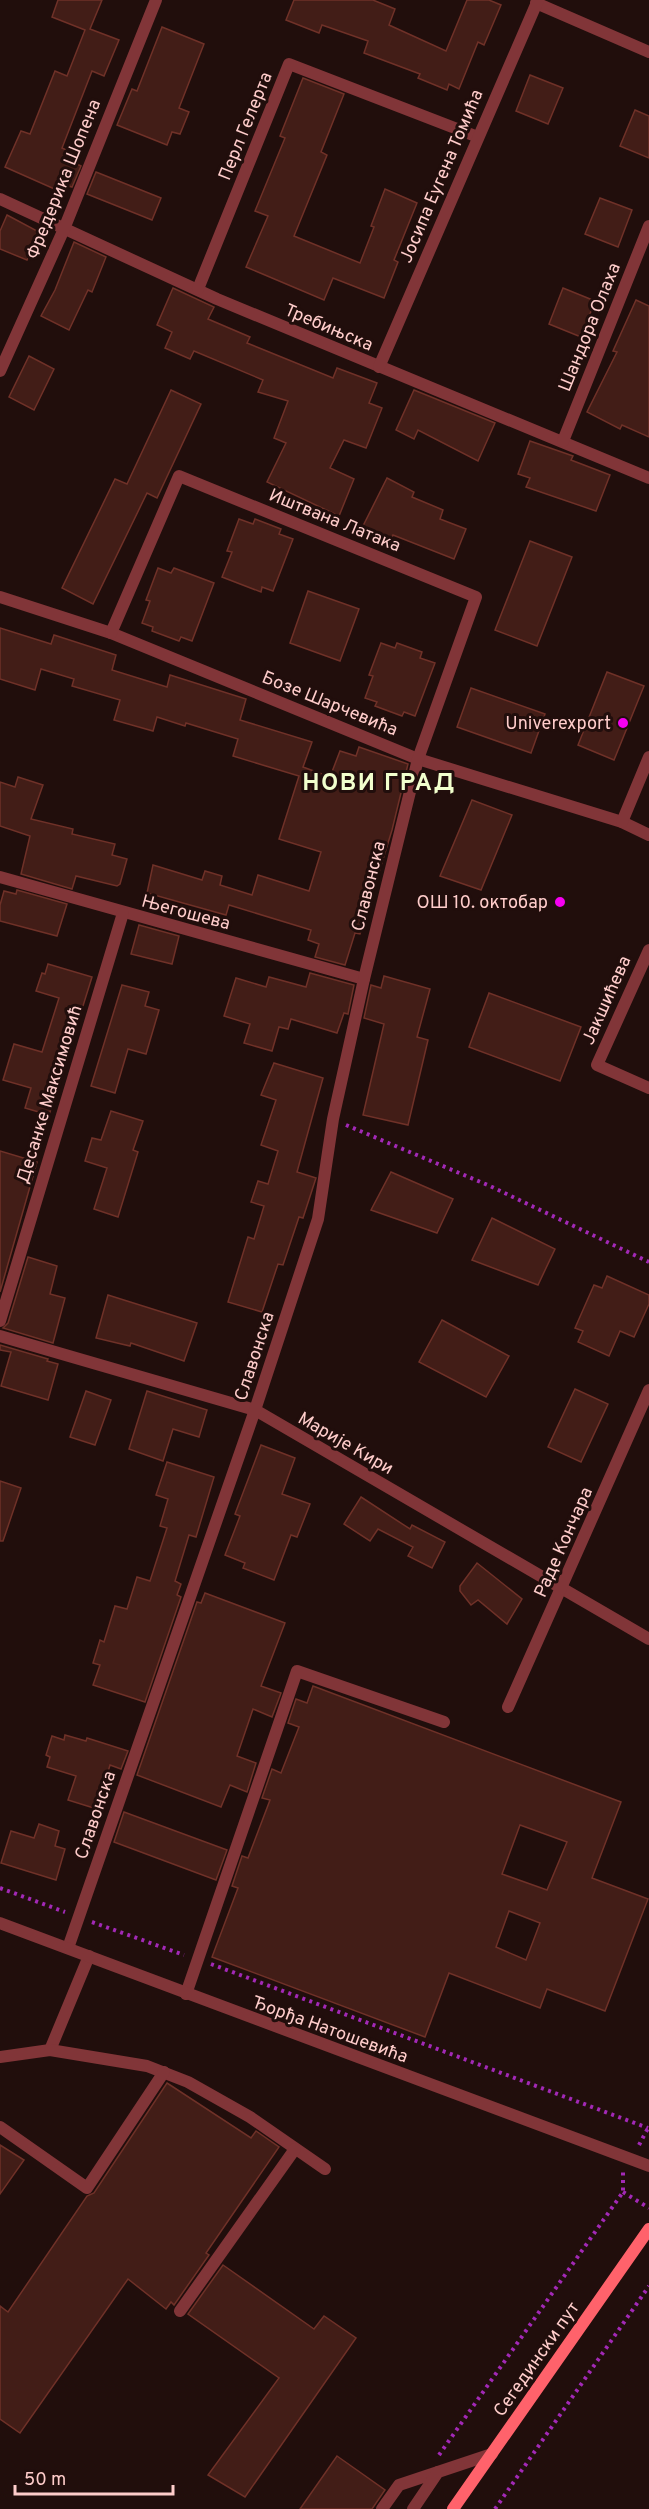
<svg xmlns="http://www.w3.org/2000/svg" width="649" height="2509" viewBox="0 0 649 2509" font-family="Overpass,sans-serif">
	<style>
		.building { fill: #421d17; stroke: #6f3128; stroke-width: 1.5; fill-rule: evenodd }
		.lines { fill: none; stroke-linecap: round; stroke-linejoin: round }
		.path { stroke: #a229b6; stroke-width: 4; stroke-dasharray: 3 4.5; stroke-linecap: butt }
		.service { stroke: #813538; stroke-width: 12 }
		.minor { stroke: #813538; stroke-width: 12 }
		.tertiary { stroke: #813538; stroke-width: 12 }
		.secondary { stroke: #ff626b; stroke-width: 12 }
		.poi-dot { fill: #f600f1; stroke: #210e0c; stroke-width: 2 }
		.labels { text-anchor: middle; stroke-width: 6; stroke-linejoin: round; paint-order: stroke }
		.street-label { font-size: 18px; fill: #ffcdcb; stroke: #210e0c }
		.poi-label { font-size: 18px; fill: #ffcdcb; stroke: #210e0c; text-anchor: end }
		.district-label { font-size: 24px; font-weight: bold; letter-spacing: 1.5px; fill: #f1ffcd; stroke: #210e0c }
	</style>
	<rect width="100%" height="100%" fill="#210e0c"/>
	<g class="building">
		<path d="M58,0H102L90,29L119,40L104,76L92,71L62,148L75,154L72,162L81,166L72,187L62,184L59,191L5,167L21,131L30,134L55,71L67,76L85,30L52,17Z"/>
		<path d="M294,0H373L395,9L389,25L446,51L467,0H489L501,5L484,45L478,42L459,89L449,84L447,90L418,78L420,74L364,53L368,41L322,25L319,33L286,20Z"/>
		<path d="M162,27L204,44L179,108L189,112L180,134L172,132L167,145L117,125L132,89L137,91Z"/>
		<path d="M530,75L563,88L548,124L516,111Z"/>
		<path d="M303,78L344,94L321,152L327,155L294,236L360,263L374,227L371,226L385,189L417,203L394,260L398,262L384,298L333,278L324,300L246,267L268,216L255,211L285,138L280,136Z"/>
		<path d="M635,110L649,116V158L620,146Z"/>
		<path d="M96,172L161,198L152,220L87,194Z"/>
		<path d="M600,198L632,210L618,247L585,234Z"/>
		<path d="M7,215L39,232L27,260L0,249V231Z"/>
		<path d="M74,242L106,257L92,292L88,290L69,330L41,316L55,290Z"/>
		<path d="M173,288L214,307L208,319L250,337L247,343L333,378L337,368L377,383L369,403L382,408L366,448L344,440L330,468L354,479L339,516L267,482L286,443L274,438L288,401L258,392L263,380L194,351L190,359L165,348L172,332L157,325Z"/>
		<path d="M563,288L595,301L581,337L549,324Z"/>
		<path d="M636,300L649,306V437L622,425L620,429L587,412L617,352L613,351Z"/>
		<path d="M29,356L54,369L34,410L9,397Z"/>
		<path d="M171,390L201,404L157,498L147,493L93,604L62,588L115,479L127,484Z"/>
		<path d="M414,390L495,423L478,461L418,430L414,439L396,430Z"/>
		<path d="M530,441L573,456L571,460L610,475L596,511L526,487L530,478L518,474Z"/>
		<path d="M387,478L414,492L412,497L443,510L440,519L466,529L454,559L393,535L390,542L362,528Z"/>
		<path d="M239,519L253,524L255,519L281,529L279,534L293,539L273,591L262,587L261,592L222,577L232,552L227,551Z"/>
		<path d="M530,541L572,557L537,646L495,630Z"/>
		<path d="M158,568L171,573L174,568L214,583L192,641L181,637L179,641L152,631L153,627L142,623L150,601L146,600Z"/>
		<path d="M308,591L359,609L340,661L290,643Z"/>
		<path d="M0,628L51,644L54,635L116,655L112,670L167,687L170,675L246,699L240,720L312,742L303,767L330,777L340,751L356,756L359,747L408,764L392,830L360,934L355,933L345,965L315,957L319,944L308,940L311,930L229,905L226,915L147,893L153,865L202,880L205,871L222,876L220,885L252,895L258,875L309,891L321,852L279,839L299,776L233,756L238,739L186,723L185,726L157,717L153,731L114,720L120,700L72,686L74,679L41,669L35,690L0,679Z"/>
		<path d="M381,643L395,648L397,643L422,652L420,658L435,663L415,716L404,712L402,716L375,706L377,702L365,698L373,676L369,675Z"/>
		<path d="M607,672L644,686L614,760L578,745Z"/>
		<path d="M471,688L545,714L531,753L457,727Z"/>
		<path d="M18,777L43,785L31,819L73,829L72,834L115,844L112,855L127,859L120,884L117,886L76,876L72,889L21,874L30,836L0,826V782L15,787Z"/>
		<path d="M472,800L512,815L481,890L440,876Z"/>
		<path d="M17,890L67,904L57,936L0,921V905L4,891L16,894Z"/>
		<path d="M139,925L179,936L172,964L131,954Z"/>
		<path d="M48,964L92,977L49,1115L25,1108L31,1088L3,1080L14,1044L42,1052L59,998L36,991L42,973L45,974Z"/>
		<path d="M310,973L354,985L348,1014L344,1013L337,1033L291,1019L288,1029L279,1027L272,1051L244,1043L250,1024L224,1016L236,978L266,987L269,977L306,987Z"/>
		<path d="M384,976L430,989L417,1037L428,1040L408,1125L363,1115L384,1024L364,1018L371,985L381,988Z"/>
		<path d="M122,985L149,992L145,1006L159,1010L146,1054L128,1049L115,1093L91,1086Z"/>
		<path d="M489,993L581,1027L560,1081L469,1047Z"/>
		<path d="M274,1063L323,1078L297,1172L316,1178L303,1218L299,1217L283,1265L278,1264L262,1312L228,1302L248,1237L254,1239L264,1206L251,1202L258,1181L268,1184L278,1151L261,1145L276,1100L261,1095Z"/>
		<path d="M111,1111L143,1121L133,1150L138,1152L118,1217L94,1209L107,1168L85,1161L92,1138L101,1140Z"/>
		<path d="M0,1151L37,1162L0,1292Z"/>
		<path d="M391,1172L453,1199L437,1233L371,1210Z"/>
		<path d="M492,1218L555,1249L538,1285L472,1260Z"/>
		<path d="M28,1257L57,1266L50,1294L65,1298L53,1343L3,1328L8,1323Z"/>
		<path d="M607,1276L649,1295V1304L634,1337L620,1331L609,1356L578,1342L583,1331L575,1328L594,1285L602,1288Z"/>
		<path d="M108,1295L197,1323L184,1361L131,1343L130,1346L96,1338Z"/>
		<path d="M442,1320L509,1356L486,1397L419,1362Z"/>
		<path d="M0,1345L48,1359L47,1361L58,1364L48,1400L1,1386L11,1352L0,1350Z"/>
		<path d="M575,1389L608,1404L581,1462L548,1447Z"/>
		<path d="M86,1391L111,1400L95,1445L70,1437Z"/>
		<path d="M147,1391L207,1410L199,1437L173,1429L163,1461L129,1449Z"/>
		<path d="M261,1445L295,1458L282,1494L310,1504L297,1537L291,1535L274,1580L243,1568L245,1563L225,1555L240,1516L235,1514Z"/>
		<path d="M167,1462L214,1477L196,1537L189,1535L175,1581L181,1584L177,1595L181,1597L145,1702L93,1685L100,1665L93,1663L100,1640L104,1642L115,1606L127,1609L137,1577L150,1581L167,1528L160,1526L168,1499L156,1495Z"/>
		<path d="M0,1481L21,1488L3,1541H0Z"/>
		<path d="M361,1497L410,1529L412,1525L445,1542L432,1568L408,1556L413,1547L378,1529L370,1541L344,1524Z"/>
		<path d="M477,1563L522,1599L507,1624L478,1600L471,1605L460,1591V1586Z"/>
		<path d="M205,1593L285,1623L261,1686L281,1693L272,1717L253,1709L237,1756L256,1763L247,1792L230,1785L221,1807L137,1775L197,1602L201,1603Z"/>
		<path d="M313,1686L621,1802L592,1878L648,1899L605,2011L547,1989L540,2008L449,1973L425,2037L212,1957L238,1888L232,1886L242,1856L248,1858L270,1800L262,1798L272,1769L281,1773L299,1727L288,1723L296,1699L307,1703ZM520,1825L567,1842L547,1890L502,1874ZM509,1911L540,1923L526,1960L496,1947Z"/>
		<path d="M65,1735L86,1741L87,1738L128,1751L121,1769L110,1765L97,1809L68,1800L76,1776L47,1767L50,1757L46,1755L52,1736L64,1740Z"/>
		<path d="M124,1812L227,1850L216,1880L114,1842Z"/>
		<path d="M39,1824L59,1831L55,1846L65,1849L56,1880L1,1863L11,1831L34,1838Z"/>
		<path d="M167,2083L251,2138L256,2131L279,2147L206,2253L209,2255L174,2305L171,2302L166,2309L128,2279L20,2433L0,2419V2306L8,2312L87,2196L94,2193Z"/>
		<path d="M0,2145L24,2160L0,2194Z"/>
		<path d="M223,2265L314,2329L324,2316L356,2338L245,2497L208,2475L279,2378L188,2314Z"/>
		<path d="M337,2456L385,2490L372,2509H300Z"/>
	</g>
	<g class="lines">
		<g class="path">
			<path d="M346,1125L490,1186L649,1262"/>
			<path d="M0,1888L65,1912"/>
			<path d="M92,1922L184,1955"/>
			<path d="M211,1964L648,2128"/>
			<path d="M639,2145L648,2128"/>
			<path d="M623,2192L649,2208"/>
			<path d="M439,2455L623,2192V2172"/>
			<path d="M495,2509L649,2286"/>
		</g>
		<g class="service">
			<path d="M186,1994L297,1671L444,1722"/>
			<path d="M50,2050L89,1956"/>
			<path d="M0,2057L50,2050L147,2066L188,2082L250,2117L325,2169"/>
			<path d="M0,2127L87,2188L164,2072"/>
			<path d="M180,2311L295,2149"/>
			<path d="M382,2509L399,2485L438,2472"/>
			<path d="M413,2509L438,2472L492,2454"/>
		</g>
		<g class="minor">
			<path d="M536,3L649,52"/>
			<path d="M0,199L217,299L649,478"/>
			<path d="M198,289L289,64L478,137"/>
			<path d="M379,367L538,0"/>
			<path d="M0,371L64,229L156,0"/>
			<path d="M563,441L649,226"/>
			<path d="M0,597L111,633L418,759L622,822L649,835"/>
			<path d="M622,822L649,757"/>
			<path d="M0,877L364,979"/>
			<path d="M649,950L597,1065L649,1088"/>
			<path d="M0,1321L123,913"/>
			<path d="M0,1336L255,1410L649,1639"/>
			<path d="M508,1707L649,1390"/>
			<path d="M68,1948L255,1410L318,1219L333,1119L364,979L418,759L476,597L179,476L111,633"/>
		</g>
		<path class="tertiary" d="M0,1923L649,2166"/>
		<path class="secondary" d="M453,2509L649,2229"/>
	</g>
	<g class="poi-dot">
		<circle cx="623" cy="723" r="6"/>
		<circle cx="560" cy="902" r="6"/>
	</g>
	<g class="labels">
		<g class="street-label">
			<text transform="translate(245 126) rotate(-68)" y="6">Перл Гелерта</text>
			<text transform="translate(441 176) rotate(-67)" y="6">Јосипа Еугена Томића</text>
			<text transform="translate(63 179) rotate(-68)" y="6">Фредерика Шопена</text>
			<text transform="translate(329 327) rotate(23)" y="6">Требињска</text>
			<text transform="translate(589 327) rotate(-68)" y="6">Шандора Олаха</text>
			<text transform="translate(335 520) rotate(22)" y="6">Иштвана Латака</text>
			<text transform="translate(330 703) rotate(22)" y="6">Бозе Шарчевића</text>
			<text transform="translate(368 886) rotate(-76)" y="6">Славонска</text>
			<text transform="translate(186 912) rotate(15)" y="6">Његошева</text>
			<text transform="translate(606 1000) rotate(-66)" y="6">Јакшићева</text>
			<text transform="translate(49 1094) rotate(-73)" y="6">Десанке Максимовић</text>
			<text transform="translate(254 1356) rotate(-72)" y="6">Славонска</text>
			<text transform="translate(346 1443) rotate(30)" y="6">Марије Кири</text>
			<text transform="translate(563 1542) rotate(-66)" y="6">Раде Кончара</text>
			<text transform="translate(95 1815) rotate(-71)" y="6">Славонска</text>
			<text transform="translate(330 2029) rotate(20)" y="6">Ђорђа Натошевића</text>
			<text transform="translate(536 2359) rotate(-55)" y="6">Сегедински пут</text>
		</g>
		<g class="poi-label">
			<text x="611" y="729">Univerexport</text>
			<text x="548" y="908">ОШ 10. октобар</text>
		</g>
		<g class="district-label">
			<text x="379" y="790">НОВИ ГРАД</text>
		</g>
	</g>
	<path d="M15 2485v9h158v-9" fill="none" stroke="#ffcdcb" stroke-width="3"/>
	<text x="24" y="2485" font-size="18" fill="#ffcdcb" stroke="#210e0c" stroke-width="4.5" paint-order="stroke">50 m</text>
</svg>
